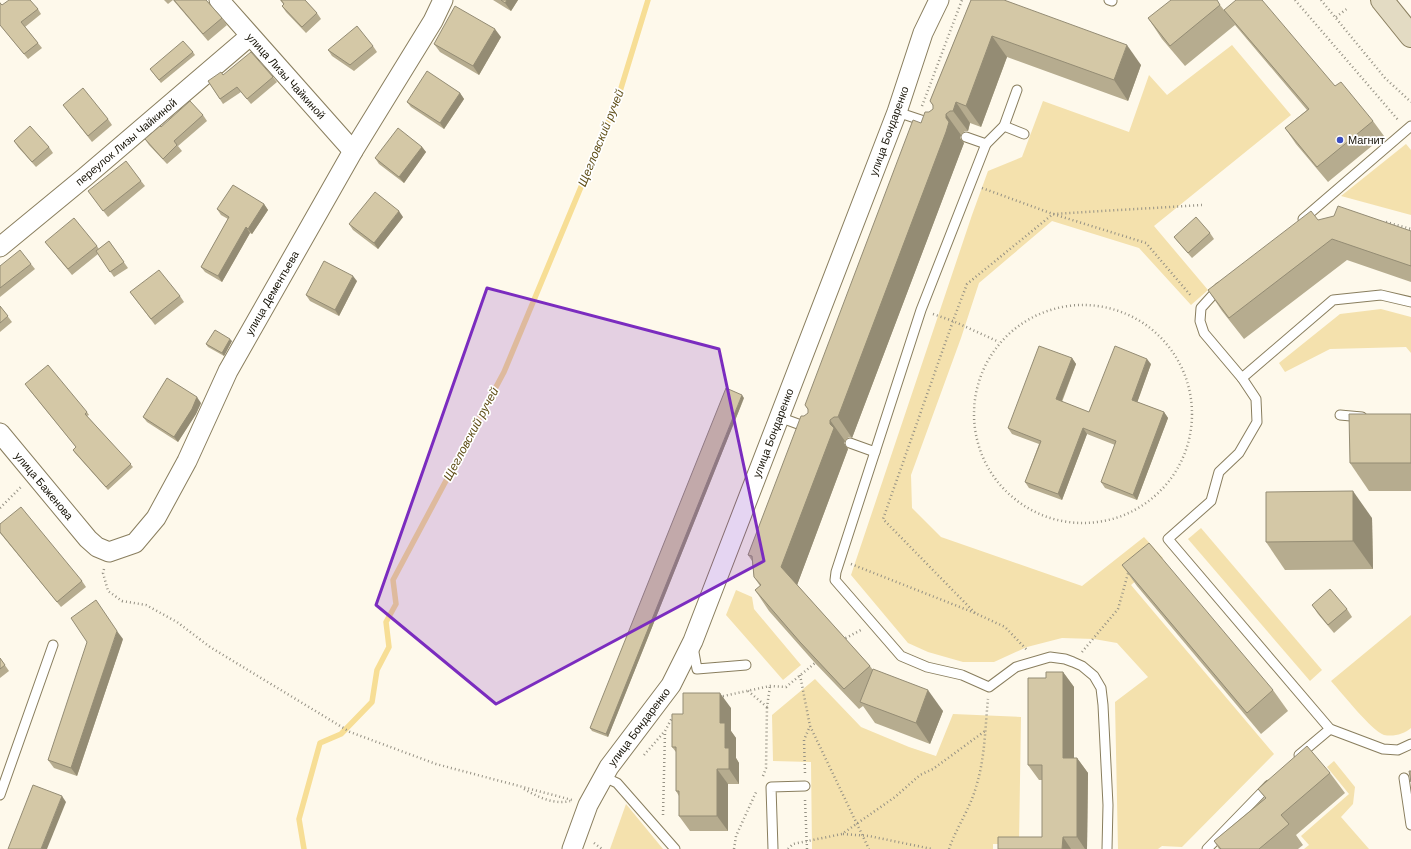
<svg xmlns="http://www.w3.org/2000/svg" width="1411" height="849" viewBox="0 0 1411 849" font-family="Helvetica,sans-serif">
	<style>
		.green { fill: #f4e1ad }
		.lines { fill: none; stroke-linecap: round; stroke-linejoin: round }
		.stream { stroke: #f7de95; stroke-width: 5.5 }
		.lane-casing { stroke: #897e5e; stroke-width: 11 }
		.street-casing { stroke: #897e5e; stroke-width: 21 }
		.secondary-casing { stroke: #897e5e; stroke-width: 24 }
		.path { stroke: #959184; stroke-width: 2.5; stroke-dasharray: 1 3; stroke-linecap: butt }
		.lane { stroke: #fff; stroke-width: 9 }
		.street { stroke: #fff; stroke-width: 19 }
		.secondary { stroke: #e3dbc3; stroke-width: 22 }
		.wall { fill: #b6ac8f }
		.shaded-wall { fill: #948c74 }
		.building { fill: #d4c8a6; stroke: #948c74 }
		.marked { fill: #7b2cbf; fill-opacity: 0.2; stroke: #7b2cbf; stroke-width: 3; stroke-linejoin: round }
		.poi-dot { fill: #3c4ec1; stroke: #fff; stroke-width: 1.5 }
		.labels { text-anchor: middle; stroke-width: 3.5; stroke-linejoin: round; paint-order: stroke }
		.street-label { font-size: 11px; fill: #161206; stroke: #fff }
		.poi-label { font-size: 11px; fill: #161206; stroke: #fff; text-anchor: start }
		.water-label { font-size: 12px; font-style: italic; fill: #5f4e17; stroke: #fff }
	</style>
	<rect width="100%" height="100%" fill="#fef9eb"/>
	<g class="green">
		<path d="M1232,45L1291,115L1154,226L1208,290L1191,305L1139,248L1052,221L979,283L961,338L911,475L912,508L941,537L1082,586L1144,537L1163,558L1131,585L1274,754L1182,847L1162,846L1158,849H1118L1115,702L1148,677L1117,643L1094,639L1062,638L1027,647L994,662H963L928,652L908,643L851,575L972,215L988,171L1022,157L1043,101L1129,132L1149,75L1167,95Z"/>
		<path d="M1406,144L1411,150V215L1341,196Z"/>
		<path d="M1381,309L1411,317V353L1406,347L1330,349L1285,372L1279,363L1340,314Z"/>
		<path d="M1201,528L1322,670L1310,681L1188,539Z"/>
		<path d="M736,590L752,597L754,609L801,665L783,680L726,615Z"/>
		<path d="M1411,615V728C1404,734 1394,737 1384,735C1372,731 1341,692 1331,681Z"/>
		<path d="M815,679L861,727L909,747L936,756L953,714L1021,717L1019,844H993V849H812L811,762L773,761L772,715Z"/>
		<path d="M1334,761L1355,787L1353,804L1341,817L1369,849H1304L1309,845L1301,836L1349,794L1327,767Z"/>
		<path d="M626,804L663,849H610Z"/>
	</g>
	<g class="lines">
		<path class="stream" d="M304,849L299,819L320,743L341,734L372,702L377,670L389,647L386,622L396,604L393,580L504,372L618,98L648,0"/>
		<g class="lane-casing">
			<g id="lane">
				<path d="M1109,0L1112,1"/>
				<path d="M897,112L933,124"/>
				<path d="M1004,126L1024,134"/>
				<path d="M966,137L986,144L921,310L836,572L835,580L901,656L927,667L962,675L989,687L1016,667L1050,657L1065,659L1073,662L1082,666L1094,676L1101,688L1103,705L1108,805L1107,849"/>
				<path d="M986,144L1004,126L1017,90"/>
				<path d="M1303,219L1411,126"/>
				<path d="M1220,287L1201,308L1200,321L1204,333L1242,378L1333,300L1381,295L1411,302"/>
				<path d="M1242,378L1256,399L1257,422L1239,453L1219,472L1211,501L1168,539L1330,729L1383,749L1398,750L1411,744"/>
				<path d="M1340,415L1362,417"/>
				<path d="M779,417L809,428"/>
				<path d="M850,443L875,452"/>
				<path d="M693,647L697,669L746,665"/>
				<path d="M1299,755L1330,729"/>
				<path d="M604,777L617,783L675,849"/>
				<path d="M1404,778L1411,825"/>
				<path d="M0,795L53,645"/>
				<path d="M773,849L771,787L805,786"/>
				<path d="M1207,849L1269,785"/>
			</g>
		</g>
		<g class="street-casing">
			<g id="street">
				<path d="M219,0L353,151"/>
				<path d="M0,247L85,177L250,36"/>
				<path d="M0,433L88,539L97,547L109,552L135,543L156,518L187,461L228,371L353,151L433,21L443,0"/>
				<path d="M572,849L588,805L609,767L671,685L693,641L897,112L923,33L939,0"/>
			</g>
		</g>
		<g class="secondary-casing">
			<path id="secondary" d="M1382,0L1411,36"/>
		</g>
		<g class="path">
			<path d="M1295,0L1399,121"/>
			<path d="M1321,0L1385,78L1411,102"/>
			<path d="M1336,17L1348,8"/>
			<path d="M922,106L962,0"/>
			<path d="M982,188L1053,214L1146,243L1192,297"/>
			<path d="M1386,222L1411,229"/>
			<circle cx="1083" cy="414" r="109"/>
			<path d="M933,314L953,321L967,284L1053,214L1202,205"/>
			<path d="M0,508L21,487"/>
			<path d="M851,564L975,613L1005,627L1028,651"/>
			<path d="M104,569L103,573L108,591L122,601L146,605L177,622L210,647L350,732L436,764L572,800"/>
			<path d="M975,613L883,519L953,321L999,342"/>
			<path d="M842,640L861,630"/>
			<path d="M1082,652L1118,609L1129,570"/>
			<path d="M800,675L810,726L869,849"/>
			<path d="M748,691L767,707L770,686"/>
			<path d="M719,697L770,686L786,687L815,663"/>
			<path d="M644,755L665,731L674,714"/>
			<path d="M805,773L804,740L810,726"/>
			<path d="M763,776L766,768L767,707"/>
			<path d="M524,789C538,797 554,805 570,801"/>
			<path d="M805,800L807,849"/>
			<path d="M663,815L665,732"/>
			<path d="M843,834L869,836L932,849"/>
			<path d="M594,843L602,849"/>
			<path d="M734,849L736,836L757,790"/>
			<path d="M788,849L793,844L842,834L895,797L920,775L933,769L985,731"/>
			<path d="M949,849C956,828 970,809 976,787C985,759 985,728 988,699"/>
		</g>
		<use href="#lane" class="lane"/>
		<use href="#street" class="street"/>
		<use href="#secondary" class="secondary"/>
	</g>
	<g class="wall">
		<path d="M164,0H206L222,18L227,25L208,41L173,0L168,4Z"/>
		<path d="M280,0H305L317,13L321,19L306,33L286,12L282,6L284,5Z"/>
		<path d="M493,0H518L511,11Z"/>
		<path d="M971,0L1141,65L1128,101L1007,57L981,127L970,123L968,131H965L961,135L960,138L964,143L960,153L852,438L849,437L845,441L844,443L848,449L797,585L870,666L873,670L943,711L930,744L875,723L863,706L859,709L815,663L769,611L755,590L760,586L754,577L752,561L748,555L808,413V410L805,405L921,123L929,112L933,109V106L930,101Z"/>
		<path d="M0,2L2,5L38,9L41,14L25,27L42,48L28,59L0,25Z"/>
		<path d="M1220,5L1224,10L1335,86L1373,121L1384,136L1328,182L1296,144L1285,128L1307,110L1235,25L1185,66L1162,39L1148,18Z"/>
		<path d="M501,37L479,75L440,52L434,44Z"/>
		<path d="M373,46L377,52L354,71L332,56L328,50Z"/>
		<path d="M193,52L195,55L161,83L150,69Z"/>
		<path d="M273,77L277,82L251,104L241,92L223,104L208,81Z"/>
		<path d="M460,93L464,99L444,129L411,107L407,102Z"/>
		<path d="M63,105L108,119L112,125L92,142Z"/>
		<path d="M203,115L207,121L178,146L182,151L167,164L149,145L145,139L161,127Z"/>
		<path d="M14,141L49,147L53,153L36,167L18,147Z"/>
		<path d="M422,147L426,152L404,183L379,164L375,158Z"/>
		<path d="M141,181L145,186L108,217L88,191Z"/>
		<path d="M264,204L268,210L252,234L250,233L222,282L205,272L201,267L228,219L221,215L217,209Z"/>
		<path d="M403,217L378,249L353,230L349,224Z"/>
		<path d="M1318,220L1411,231V282L1347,260L1244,339L1222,311L1208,290Z"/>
		<path d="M1210,233L1214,239L1192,258L1178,242L1174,237Z"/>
		<path d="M109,241L128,268L114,277L98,254L72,275L45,242L97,246L99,249Z"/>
		<path d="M31,264L35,269L0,297V266Z"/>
		<path d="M357,281L339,316L310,301L306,295Z"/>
		<path d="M130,292L180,296L184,302L155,325Z"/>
		<path d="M0,306L12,322L0,332Z"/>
		<path d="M232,341L224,356L208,347L206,344Z"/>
		<path d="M1072,358L1076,364L1062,402L1089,412L1151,364L1137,402L1164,412L1168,418L1137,500L1105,488L1101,482L1115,445L1087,434L1062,500L1029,488L1025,482L1039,444L1012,434L1008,428Z"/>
		<path d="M27,387L87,412L89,415L87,416L133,467L108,490L75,453L73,450L76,447Z"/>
		<path d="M744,398L608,737L592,731L590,728Z"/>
		<path d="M201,403L196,414L178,442L147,422L143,417Z"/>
		<path d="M1411,414V491H1369L1350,463Z"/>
		<path d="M1372,518L1373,569L1285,570L1266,542Z"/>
		<path d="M0,524L82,581L86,587L61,607L0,533Z"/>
		<path d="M1122,565L1273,690L1288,711L1261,734L1137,586Z"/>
		<path d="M1312,605L1347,609L1352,617L1334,633L1318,614Z"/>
		<path d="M123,639L77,776L54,768L48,760Z"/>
		<path d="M0,658L9,671L0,678Z"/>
		<path d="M1063,672L1074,687V758H1077L1088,773L1087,849H998L1042,837V780H1039L1028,765L1046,678Z"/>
		<path d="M731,708V731L736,738V758L739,763V784H728V831H690L679,816V796L676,791V752L672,747Z"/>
		<path d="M1330,773L1345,793L1296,835L1303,845L1298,849H1219L1214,841L1265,798L1258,789Z"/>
	</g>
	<g class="shaded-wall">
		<path d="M507,0H518L511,11L505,3Z"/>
		<path d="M495,29L501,37L479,75L473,66Z"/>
		<path d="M992,36L1007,57L981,127L966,106Z"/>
		<path d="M1127,45L1141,65L1128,101L1114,80Z"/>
		<path d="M460,93L464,99L444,129L440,123Z"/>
		<path d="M956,102L970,123L968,131L953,111Z"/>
		<path d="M946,114L961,135L960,138L964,143L852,438L838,417L946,118Z"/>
		<path d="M422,147L426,152L404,183L399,177Z"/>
		<path d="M264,204L268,210L252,234L248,229Z"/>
		<path d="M399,211L403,217L378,249L374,243Z"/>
		<path d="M246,227L250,233L222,282L218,276Z"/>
		<path d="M353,276L357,281L339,316L335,310Z"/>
		<path d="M230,339L232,341L224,356L222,353Z"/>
		<path d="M1072,358L1076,364L1060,405L1056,399Z"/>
		<path d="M1147,359L1151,364L1136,406L1132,400Z"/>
		<path d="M742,395L744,398L608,737L606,734Z"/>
		<path d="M197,397L201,403L196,414L178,442L174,437Z"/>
		<path d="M1164,412L1168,418L1137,500L1133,495Z"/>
		<path d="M830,420L845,441L844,443L848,449L796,588L781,567L830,424Z"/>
		<path d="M1083,428L1087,434L1062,500L1058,494Z"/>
		<path d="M1353,491L1372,518L1373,569L1353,541Z"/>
		<path d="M117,631L123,639L77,776L71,768Z"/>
		<path d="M1063,672L1074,687V773L1063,758Z"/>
		<path d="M928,690L943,711L930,744L916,723Z"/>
		<path d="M720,693L731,708V731L736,738V758L739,763V784L729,769L725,748L720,723Z"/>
		<path d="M1077,758L1088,773L1087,849H1085L1077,837Z"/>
		<path d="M717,769L728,784V831L717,816Z"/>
		<path d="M62,796L66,802L47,849H41Z"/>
		<path d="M1063,837L1071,849H1062Z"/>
	</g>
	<g class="building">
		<path d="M9,0H30L38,9L21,22L38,43L24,54L0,25V3L2,5Z"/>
		<path d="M174,0H206L222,18L203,34Z"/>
		<path d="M281,0H305L317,13L302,27L282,6L284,4Z"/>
		<path d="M501,0H507L505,3Z"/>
		<path d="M971,0H1004L1127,45L1114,80L992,36L966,106L956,102L953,111H950L946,114V118L949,122L946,132L838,417H834L830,420V424L834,428L781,567L870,666L844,689L800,642L755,590L761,585L754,577L752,556L748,555L801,416H804L808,413V409L805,405L913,120L921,123L925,112H929L933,109V105L930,101Z"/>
		<path d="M1171,0H1217L1220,5L1170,46L1148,18Z"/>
		<path d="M1236,0H1262L1335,86L1341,82L1373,121L1317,167L1285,128L1309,109L1224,10Z"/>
		<path d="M455,6L495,29L473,66L434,44Z"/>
		<path d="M357,26L373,46L350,65L328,50Z"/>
		<path d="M183,41L193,52L159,80L150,69Z"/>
		<path d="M251,52L273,77L247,99L237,87L220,99L208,81L221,72L223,75Z"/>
		<path d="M427,71L460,93L440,123L407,102Z"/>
		<path d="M83,88L108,119L88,136L63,105Z"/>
		<path d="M190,101L203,115L174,141L177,145L163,159L145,139L160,126L161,127Z"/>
		<path d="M30,126L49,147L32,162L14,141Z"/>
		<path d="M398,128L422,147L399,177L375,158Z"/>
		<path d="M126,161L141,181L103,211L88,191Z"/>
		<path d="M233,185L264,204L248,229L246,227L218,276L201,267L229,217L217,209Z"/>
		<path d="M375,192L399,211L374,243L349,224Z"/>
		<path d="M1338,206L1411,231V266L1332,239L1229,318L1208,290L1311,211L1318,220L1334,216Z"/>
		<path d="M1196,217L1210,233L1188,253L1174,237Z"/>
		<path d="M74,218L97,246L68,269L45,242Z"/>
		<path d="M109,241L124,262L110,272L96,251Z"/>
		<path d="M20,250L31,264L0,288V266Z"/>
		<path d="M324,261L353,276L335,310L306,295Z"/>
		<path d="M159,270L180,296L151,319L130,292Z"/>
		<path d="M0,306L8,316L0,323Z"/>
		<path d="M215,330L230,339L222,353L206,344Z"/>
		<path d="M1039,346L1072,358L1056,399L1089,412L1115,346L1147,359L1132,400L1164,412L1133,495L1101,482L1116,441L1083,428L1058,494L1025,482L1041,441L1008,428Z"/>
		<path d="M48,365L87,412L85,414L131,464L106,487L73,450L76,447L25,384Z"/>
		<path d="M167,378L197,397L192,409L174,437L143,417Z"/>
		<path d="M726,388L742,395L606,734L590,728Z"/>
		<path d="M1349,414H1411V463H1350Z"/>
		<path d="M1353,491V541L1266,542V492Z"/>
		<path d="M21,507L82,581L57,602L0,532V524Z"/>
		<path d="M1149,543L1273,690L1247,713L1122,565Z"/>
		<path d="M1330,589L1347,609L1328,625L1312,605Z"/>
		<path d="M96,600L117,631L71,768L48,760L87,642L71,618Z"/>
		<path d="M0,658L5,665L0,669Z"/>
		<path d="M873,669L928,690L916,723L860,702Z"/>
		<path d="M1046,672H1063V758H1077V837H1063L1062,849H998V837H1042V765H1028V678H1046Z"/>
		<path d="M683,693H720V723H725V748H729V769H717V816H679V791H676V747H672V714H683Z"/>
		<path d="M1307,746L1330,773L1281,815L1289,824L1259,849H1221L1214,841L1266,798L1258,789Z"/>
		<path d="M1409,771H1411V782Z"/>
		<path d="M33,785L62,796L41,849H8Z"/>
	</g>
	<path class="marked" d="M487,288L719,349L764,561L496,704L376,605Z"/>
	<circle class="poi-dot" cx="1340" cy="140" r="4"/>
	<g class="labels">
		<g class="street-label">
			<text transform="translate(286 76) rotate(48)" y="4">улица Лизы Чайкиной</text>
			<text transform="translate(889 131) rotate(-70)" y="4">улица Бондаренко</text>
			<text transform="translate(126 142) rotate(-40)" y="4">переулок Лизы Чайкиной</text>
			<text transform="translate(272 293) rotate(-60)" y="4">улица Дементьева</text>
			<text transform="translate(773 433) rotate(-69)" y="4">улица Бондаренко</text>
			<text transform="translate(44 486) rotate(50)" y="4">улица Баженова</text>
			<text transform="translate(639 727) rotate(-53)" y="4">улица Бондаренко</text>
		</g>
		<g class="poi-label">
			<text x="1348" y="144">Магнит</text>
		</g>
		<g class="water-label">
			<text transform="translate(601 138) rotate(-68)" y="4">Щегловский ручей</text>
			<text transform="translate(471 434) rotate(-62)" y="4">Щегловский ручей</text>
		</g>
	</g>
</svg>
